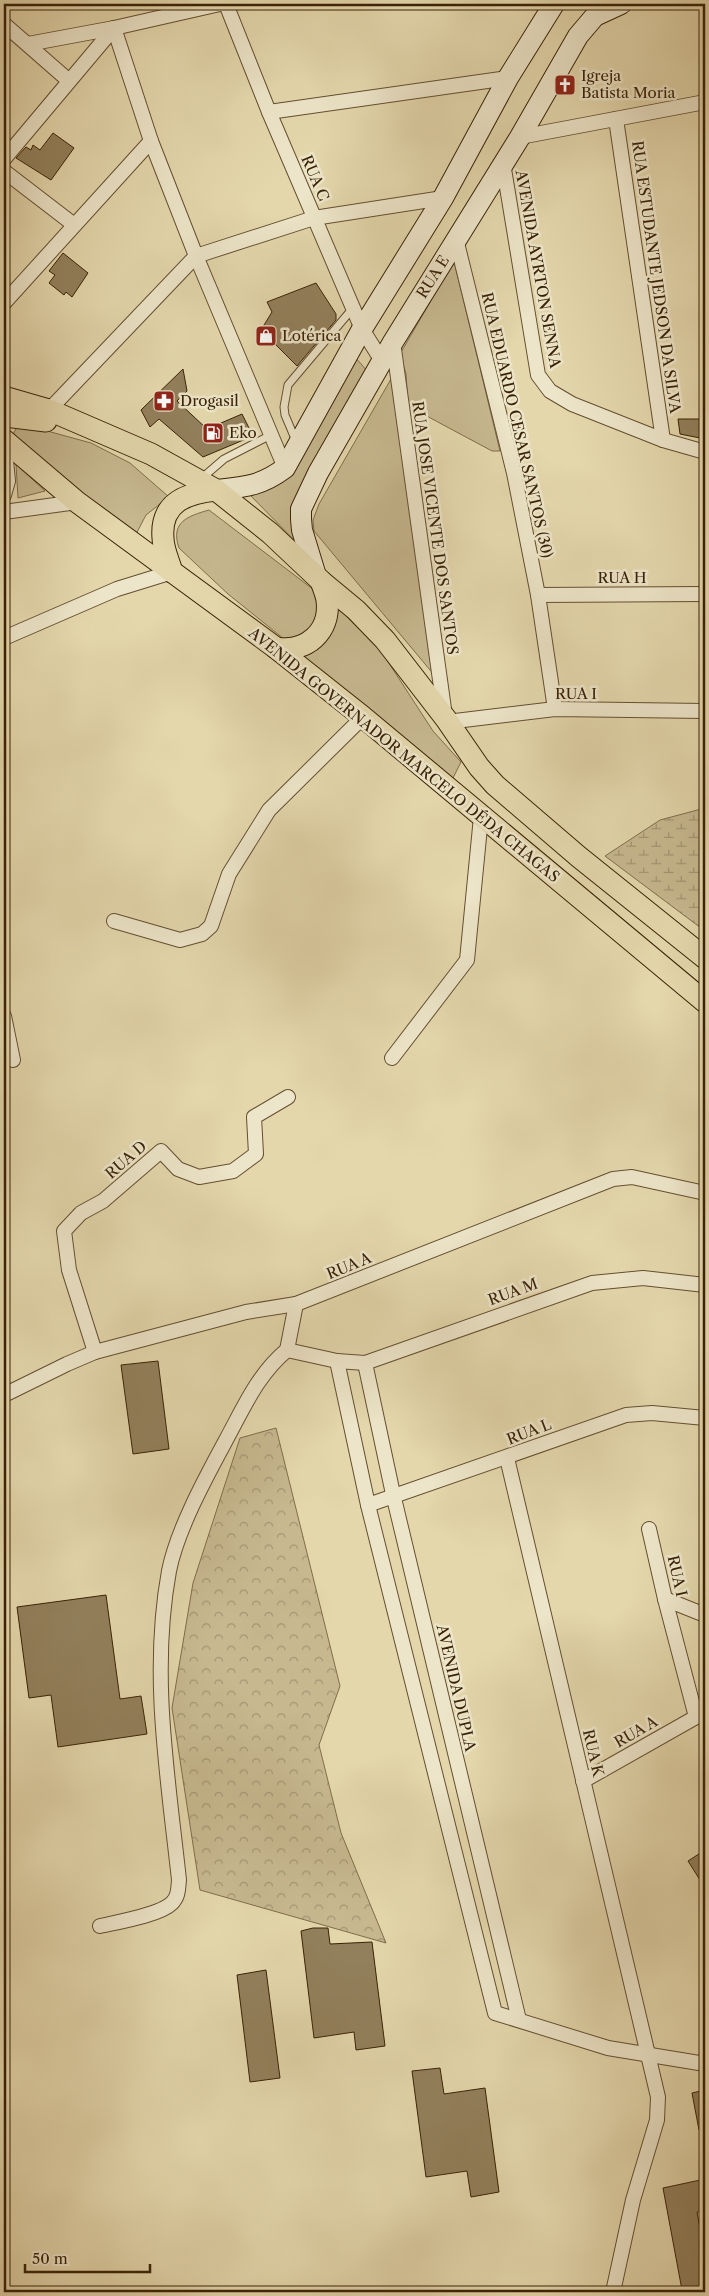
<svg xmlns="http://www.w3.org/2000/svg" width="709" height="2296" viewBox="0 0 709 2296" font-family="'Libre Caslon Text',serif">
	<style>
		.green { fill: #c7b890; stroke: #806d4b }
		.forest { fill: url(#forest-crowns); stroke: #806d4b }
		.wetland { fill: url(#wetland-marsh); stroke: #806d4b }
		.building { fill: #92805c; stroke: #392206 }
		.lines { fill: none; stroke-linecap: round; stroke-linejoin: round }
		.lane-casing { stroke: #644f30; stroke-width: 9 }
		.street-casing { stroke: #644f30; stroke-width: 16 }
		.secondary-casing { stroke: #392206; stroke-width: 22 }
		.primary-casing { stroke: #392206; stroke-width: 23 }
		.lane { stroke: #ede5c9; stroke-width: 7 }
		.street { stroke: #ede5c9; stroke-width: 14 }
		.secondary { stroke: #ede5c9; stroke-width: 20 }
		.primary { stroke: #e4d7ac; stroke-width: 21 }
		.labels { text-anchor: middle; stroke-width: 5; stroke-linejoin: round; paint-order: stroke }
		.poi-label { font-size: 15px; fill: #392206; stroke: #ede5c9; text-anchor: start }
		.street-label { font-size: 15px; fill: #392206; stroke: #ede5c9 }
	</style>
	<defs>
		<pattern id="forest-crowns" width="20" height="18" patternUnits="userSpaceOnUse" patternTransform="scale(1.25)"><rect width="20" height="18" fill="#c7b890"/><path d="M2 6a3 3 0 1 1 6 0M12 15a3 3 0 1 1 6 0" fill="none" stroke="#a39574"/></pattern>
		<pattern id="wetland-marsh" width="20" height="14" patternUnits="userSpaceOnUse" patternTransform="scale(1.25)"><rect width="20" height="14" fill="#c7b890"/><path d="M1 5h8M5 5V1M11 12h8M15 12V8" fill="none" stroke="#a39574"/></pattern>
	</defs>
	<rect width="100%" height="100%" fill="#e4d7ac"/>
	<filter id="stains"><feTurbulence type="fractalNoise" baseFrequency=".004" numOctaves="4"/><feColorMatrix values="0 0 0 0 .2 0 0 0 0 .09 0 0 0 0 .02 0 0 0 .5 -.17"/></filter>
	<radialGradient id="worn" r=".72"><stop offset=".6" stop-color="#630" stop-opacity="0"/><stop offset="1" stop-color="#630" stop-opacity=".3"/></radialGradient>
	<g class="green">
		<path d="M454,261L500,451H492L408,406L406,374L400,354Z"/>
		<path d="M355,357L368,372L298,498L305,551L247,492L258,491Z"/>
		<path d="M391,379L435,676L314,531L313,520L319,504Z"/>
		<path d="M18,426H29L91,443L130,463L169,497L146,515L135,536L14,441V432Z"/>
		<path d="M16,464L45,491L18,498Z"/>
		<path d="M209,510L314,590C322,608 317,622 307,638L284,639L228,594L179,548C170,522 188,516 209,510Z"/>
		<path d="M333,603L381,651L433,731L461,762L451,782L302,657C332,643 328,633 333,603Z"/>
	</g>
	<path class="forest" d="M276,1428L340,1686L319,1745L341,1833L386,1943L200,1890L172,1708L193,1583L240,1438Z"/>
	<path class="wetland" d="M705,808V931L605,856L660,820Z"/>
	<g class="building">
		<path d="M53,133L74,148L51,180L16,158L26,147L31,150L33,145L40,150Z"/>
		<path d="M63,253L88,273L72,297L66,292L64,295L49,283L55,275L49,271Z"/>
		<path d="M316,283L336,314V320L297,366L261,330L272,312L267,302Z"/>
		<path d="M183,369L187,391L177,401L207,429L242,414L253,436L203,457L159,419L150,427L141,410Z"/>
		<path d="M678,419H705V439L680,434Z"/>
		<path d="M158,1361L169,1449L133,1454L121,1365Z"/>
		<path d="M106,1595L120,1699L141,1696L147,1734L58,1747L51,1695L29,1698L17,1607Z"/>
		<path d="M705,1850V1888L688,1861Z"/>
		<path d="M313,1928H328L330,1944L372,1942L385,2046L356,2050L354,2032L314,2038L301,1931Z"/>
		<path d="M266,1970L280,2078L250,2082L237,1975Z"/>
		<path d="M440,2068L444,2094L485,2088L499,2192L471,2197L467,2171L426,2177L412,2071Z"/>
		<path d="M705,2090V2129L699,2130L692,2093Z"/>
		<path d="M705,2179V2211L697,2212L705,2257V2286L682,2290L663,2188Z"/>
	</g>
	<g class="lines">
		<g class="lane-casing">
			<g id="lane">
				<path d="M296,441L285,415L284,407L288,385L353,308"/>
				<path d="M202,478L224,459L271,435"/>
			</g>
		</g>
		<g class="street-casing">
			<g id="street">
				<path d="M226,4L269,112L362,329L382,361"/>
				<path d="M4,24L68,80"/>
				<path d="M114,28L151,141L196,256L285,468"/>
				<path d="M28,44L114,28L220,4"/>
				<path d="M269,112L508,78"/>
				<path d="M616,119L663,440"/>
				<path d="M520,137L705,102"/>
				<path d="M4,159L114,28"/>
				<path d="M503,163L538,375L550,391L572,404L663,440L705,452"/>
				<path d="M4,171L73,224"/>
				<path d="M456,239L514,473L538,595L555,709"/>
				<path d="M4,303L151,141"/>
				<path d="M393,342L445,716"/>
				<path d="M49,410L196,256L314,218L443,198"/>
				<path d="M4,495L8,481L4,440"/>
				<path d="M4,512L77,502"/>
				<path d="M538,595L705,594"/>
				<path d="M4,638L117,589L172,572"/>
				<path d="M447,722L555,709L705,711"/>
				<path d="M114,921L180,940L202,934L211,926L229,874L269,810L363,717"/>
				<path d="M4,1016L13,1060"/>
				<path d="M392,1058L467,960L481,817"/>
				<path d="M287,1350L296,1304"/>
				<path d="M95,1352L69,1270L64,1231L81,1213L103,1201L161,1151L178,1169L199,1177L233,1171L256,1154L254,1117L288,1097"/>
				<path d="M337,1361L368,1505L495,2013L608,2048L705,2064"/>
				<path d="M365,1363L393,1494L519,2020"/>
				<path d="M4,1395L67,1364L95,1352L246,1312L296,1304L613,1179L632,1177L705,1193"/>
				<path d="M507,1458L658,2097L657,2120L633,2200L613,2292"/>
				<path d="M368,1505L626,1415L652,1413L705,1418"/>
				<path d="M649,1529L665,1599L696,1717"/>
				<path d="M665,1599L705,1615"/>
				<path d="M583,1781L705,1712"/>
				<path d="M100,1926C118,1922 160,1915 172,1903C179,1896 178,1888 179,1880C168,1777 150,1674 169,1571C177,1530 206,1477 226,1440C244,1407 258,1374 287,1350L337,1361L365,1363L592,1283L643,1278L705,1285"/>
			</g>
		</g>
		<g class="secondary-casing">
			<g id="secondary">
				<path d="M216,490C245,487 261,486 285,468L362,329L443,198L508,78L554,4"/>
				<path d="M316,576L302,530L301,519V509L318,473L393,342L520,137L578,36L595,16L621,4"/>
			</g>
		</g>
		<g class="primary-casing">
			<g id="primary">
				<path d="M4,397L49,410L151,454L216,490L270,533L321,581L356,610L385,640L446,719L479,767L495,785L579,857L705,958"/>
				<path d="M4,418L5,416L46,421"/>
				<path d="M4,440L77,502L276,648L363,717L705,1002"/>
				<path d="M172,572C169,561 163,549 163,538C160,502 187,493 216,490"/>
				<path d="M276,648C306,653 331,632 327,600C326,594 323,587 321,581"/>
			</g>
		</g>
		<use href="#lane" class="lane"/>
		<use href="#street" class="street"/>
		<use href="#secondary" class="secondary"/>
		<use href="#primary" class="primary"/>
	</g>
	<defs>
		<g id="church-square" transform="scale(1.125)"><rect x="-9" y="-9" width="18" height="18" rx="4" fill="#8f2418" stroke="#ede5c9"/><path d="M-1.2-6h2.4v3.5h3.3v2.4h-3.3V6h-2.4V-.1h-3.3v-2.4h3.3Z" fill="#fff"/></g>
		<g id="shop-square" transform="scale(1.125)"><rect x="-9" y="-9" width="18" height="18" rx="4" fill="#8f2418" stroke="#ede5c9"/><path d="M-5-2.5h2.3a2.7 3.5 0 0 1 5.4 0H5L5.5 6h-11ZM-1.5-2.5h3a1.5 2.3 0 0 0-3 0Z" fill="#fff"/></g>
		<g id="pharmacy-square" transform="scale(1.125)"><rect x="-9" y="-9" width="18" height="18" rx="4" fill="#8f2418" stroke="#ede5c9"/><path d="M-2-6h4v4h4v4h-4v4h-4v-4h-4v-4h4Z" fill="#fff"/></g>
		<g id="fuel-square" transform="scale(1.125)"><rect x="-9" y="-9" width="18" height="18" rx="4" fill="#8f2418" stroke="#ede5c9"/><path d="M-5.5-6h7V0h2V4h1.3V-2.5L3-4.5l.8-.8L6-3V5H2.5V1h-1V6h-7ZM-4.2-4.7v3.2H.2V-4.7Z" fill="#fff"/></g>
	</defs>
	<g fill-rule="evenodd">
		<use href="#church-square" x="565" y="85"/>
		<use href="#shop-square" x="266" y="336"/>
		<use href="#pharmacy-square" x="164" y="401"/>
		<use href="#fuel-square" x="213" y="433"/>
	</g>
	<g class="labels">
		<g class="poi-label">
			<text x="581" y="81">Igreja<tspan x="581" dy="17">Batista Moria</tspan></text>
			<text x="282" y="341">Lotérica</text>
			<text x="180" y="406">Drogasil</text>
			<text x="229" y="438">Eko</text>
		</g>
		<g class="street-label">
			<text transform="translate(315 178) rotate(67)" y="5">RUA C</text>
			<text transform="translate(538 269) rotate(80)" y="5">AVENIDA AYRTON SENNA</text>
			<text transform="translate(433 277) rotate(-58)" y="5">RUA E</text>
			<text transform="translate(656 277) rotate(82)" y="5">RUA ESTUDANTE JEDSON DA SILVA</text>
			<text transform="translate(517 425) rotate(77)" y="5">RUA EDUARDO CESAR SANTOS (30)</text>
			<text transform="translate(435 528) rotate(82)" y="5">RUA JOSE VICENTE DOS SANTOS</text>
			<text x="622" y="583">RUA H</text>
			<text x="576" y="699">RUA I</text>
			<text transform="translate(404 755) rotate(39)" y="5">AVENIDA GOVERNADOR MARCELO DÉDA CHAGAS</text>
			<text transform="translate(126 1160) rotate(-41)" y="5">RUA D</text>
			<text transform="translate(349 1266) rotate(-22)" y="5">RUA A</text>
			<text transform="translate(513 1292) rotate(-20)" y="5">RUA M</text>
			<text transform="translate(529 1432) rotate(-21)" y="5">RUA L</text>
			<text transform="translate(677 1576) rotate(77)" y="5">RUA I</text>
			<text transform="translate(456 1688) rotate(77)" y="5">AVENIDA DUPLA</text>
			<text transform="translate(636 1732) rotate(-30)" y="5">RUA A</text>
			<text transform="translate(593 1753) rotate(77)" y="5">RUA K</text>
		</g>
	</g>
	<rect width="709" height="2296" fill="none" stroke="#e4d7ac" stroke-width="20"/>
	<rect x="5" y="5" width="699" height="2286" fill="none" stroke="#392206" stroke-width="2.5"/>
	<rect x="10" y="10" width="689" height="2276" fill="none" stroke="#392206"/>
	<path d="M25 2264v8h125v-8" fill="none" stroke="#392206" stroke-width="2.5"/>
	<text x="32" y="2264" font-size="15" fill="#392206" stroke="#ede5c9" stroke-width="4" paint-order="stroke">50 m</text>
	<rect width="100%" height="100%" filter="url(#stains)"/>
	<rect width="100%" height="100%" fill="url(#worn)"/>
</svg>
